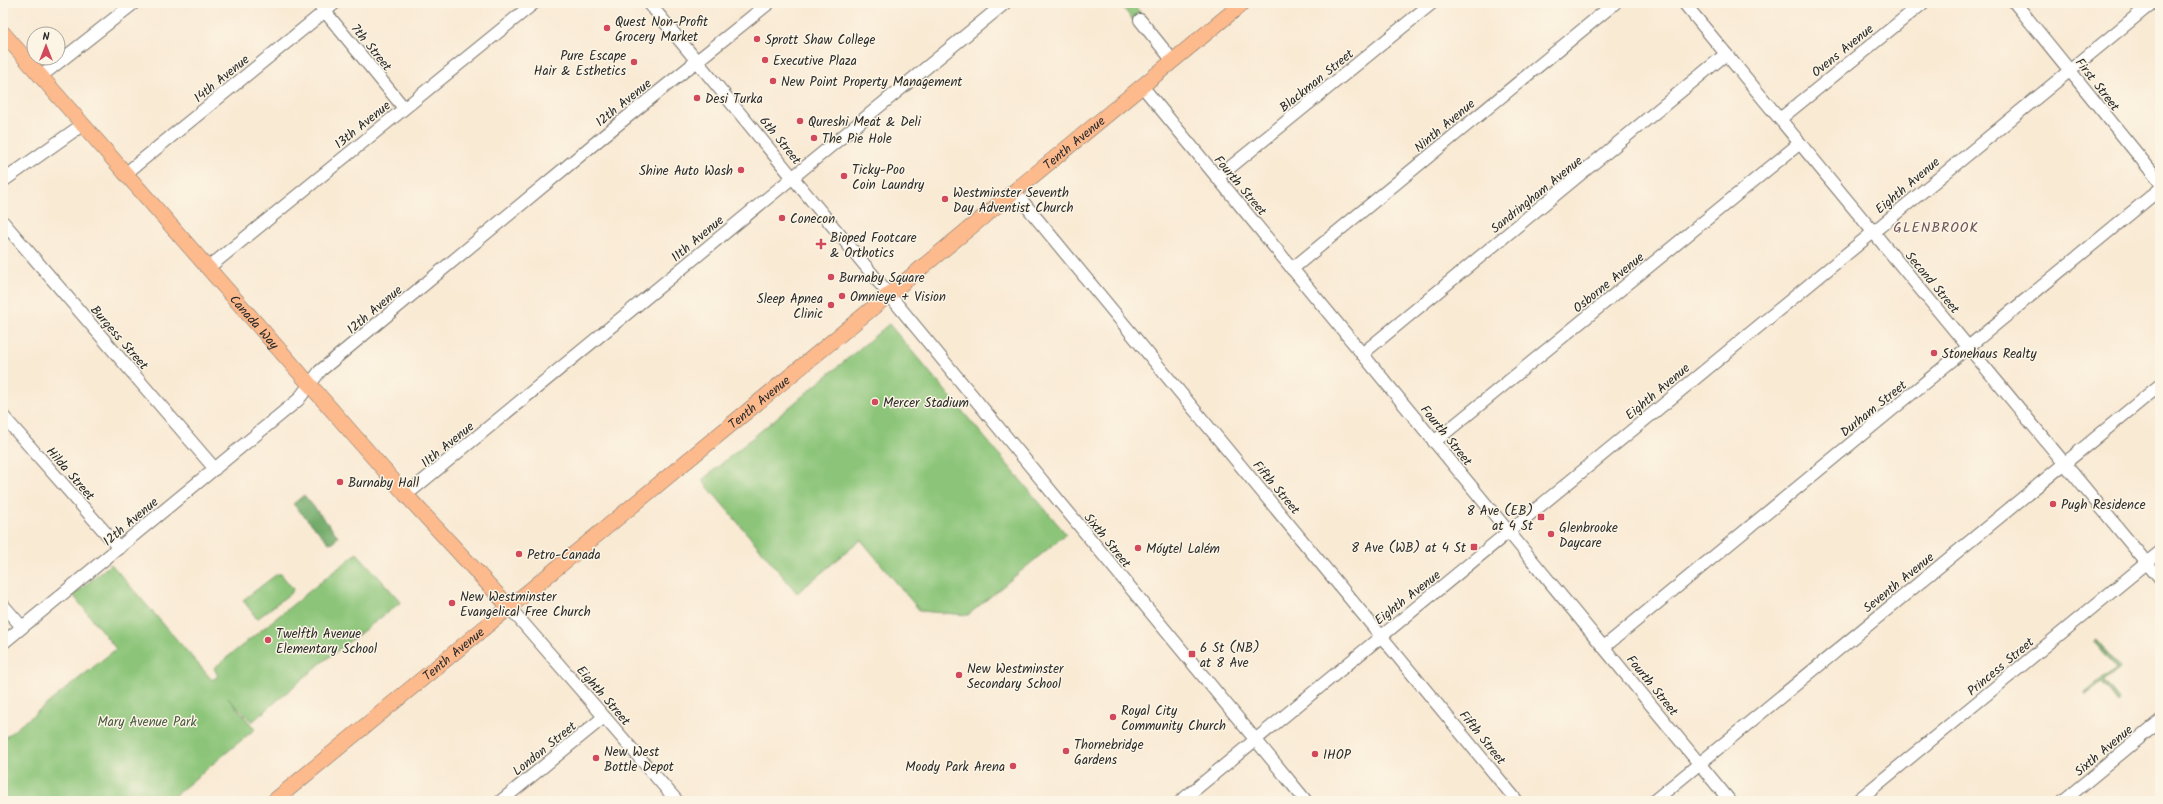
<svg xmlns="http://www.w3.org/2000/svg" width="2163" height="804" viewBox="0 0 2163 804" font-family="Kalam,sans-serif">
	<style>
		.green { fill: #8cc579; stroke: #5c7852 }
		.forest { fill: #71aa69; stroke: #4e6a4a }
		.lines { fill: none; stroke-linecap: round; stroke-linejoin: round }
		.minor-casing { stroke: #736e66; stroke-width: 14 }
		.major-casing { stroke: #736e66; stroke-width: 16 }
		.minor { stroke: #fff; stroke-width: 12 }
		.major { stroke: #fcba8d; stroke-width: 15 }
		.poi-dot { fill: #d1495b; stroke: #fcf5e5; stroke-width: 1.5 }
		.labels { text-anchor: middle; stroke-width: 3; stroke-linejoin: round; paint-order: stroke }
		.poi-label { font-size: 13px; fill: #2b2b2b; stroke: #fcf5e5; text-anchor: start }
		.street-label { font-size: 13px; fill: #2b2b2b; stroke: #fcf5e5 }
		.park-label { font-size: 13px; fill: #485942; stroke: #fcf5e5 }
		.neighbourhood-label { font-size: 14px; letter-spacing: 1px; fill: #6c535a; stroke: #fcf5e5 }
	</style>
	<rect width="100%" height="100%" fill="#fcf5e5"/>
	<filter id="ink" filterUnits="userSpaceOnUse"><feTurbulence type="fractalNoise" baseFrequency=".025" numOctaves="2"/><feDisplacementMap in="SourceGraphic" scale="8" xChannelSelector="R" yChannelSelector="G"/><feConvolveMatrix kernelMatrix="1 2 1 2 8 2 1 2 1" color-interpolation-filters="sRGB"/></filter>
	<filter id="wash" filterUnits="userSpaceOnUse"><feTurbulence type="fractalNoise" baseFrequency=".012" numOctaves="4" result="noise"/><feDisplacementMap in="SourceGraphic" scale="16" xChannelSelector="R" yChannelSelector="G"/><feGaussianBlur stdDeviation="0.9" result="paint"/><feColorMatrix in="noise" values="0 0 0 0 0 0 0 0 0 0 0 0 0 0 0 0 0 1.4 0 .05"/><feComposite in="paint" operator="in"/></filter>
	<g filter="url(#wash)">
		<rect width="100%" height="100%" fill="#f9ead4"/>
		<g class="green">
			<path d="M1128,3H1133L1141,14L1133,20L1123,8Z"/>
			<path d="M889,324L1066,534L968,615L920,611L861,540L797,593L702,480Z"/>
			<path d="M357,553L401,602L320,664L252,722L228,698L255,729L168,801H3V739L116,649L73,595L111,564L212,680L218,676L214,668Z"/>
			<path d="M277,574H281L293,589L292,592L257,619L243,600Z"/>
		</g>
		<g class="forest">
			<path d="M304,495L338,536L334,542L329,543L293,504Z"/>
			<path d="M2097,640L2120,668L2104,681L2120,701L2118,703L2102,683L2086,695L2085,693L2116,668L2094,642Z"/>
		</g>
	</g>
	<g filter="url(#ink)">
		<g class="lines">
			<g class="minor-casing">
				<g id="minor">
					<path d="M318,3L404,108"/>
					<path d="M649,3L1306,801"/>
					<path d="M1684,3L2160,579"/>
					<path d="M2015,3L2160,182"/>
					<path d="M1140,20L1173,61"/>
					<path d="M40,77L134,3"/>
					<path d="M1142,86L1730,801"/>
					<path d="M1780,119L1923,3"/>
					<path d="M125,174L335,3"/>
					<path d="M1217,178L1432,3"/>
					<path d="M3,181L82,125"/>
					<path d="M1014,191L1517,801"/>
					<path d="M3,222L215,469"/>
					<path d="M208,268L534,3"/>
					<path d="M1292,269L1615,3"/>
					<path d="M1362,354L1726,54"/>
					<path d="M3,416L119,548"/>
					<path d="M1434,442L1800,143"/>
					<path d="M406,495L1005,3"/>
					<path d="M3,605L22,627"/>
					<path d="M510,608L677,801"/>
					<path d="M3,643L298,400L320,371L606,134L769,3"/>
					<path d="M1604,647L2160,189"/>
					<path d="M501,801L604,717"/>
					<path d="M1181,801L2152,3"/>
					<path d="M1654,801L2160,385"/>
					<path d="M1857,801L2160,552"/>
					<path d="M2063,801L2160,721"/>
				</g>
			</g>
			<g class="major-casing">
				<g id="major">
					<path id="s1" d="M3,33L406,495L510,608"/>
					<path id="s2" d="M274,801L1243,3"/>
				</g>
			</g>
			<use href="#minor" class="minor"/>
			<use href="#major" class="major"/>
		</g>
	</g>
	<g class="poi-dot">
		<circle cx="607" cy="28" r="4"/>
		<circle cx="757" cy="39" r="4"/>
		<circle cx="765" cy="60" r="4"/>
		<circle cx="634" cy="62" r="4"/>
		<circle cx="773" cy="81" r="4"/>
		<circle cx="697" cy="98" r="4"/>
		<circle cx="800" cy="121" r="4"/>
		<circle cx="814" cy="138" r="4"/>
		<circle cx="741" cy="170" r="4"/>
		<circle cx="844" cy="176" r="4"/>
		<circle cx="945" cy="199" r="4"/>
		<circle cx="782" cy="218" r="4"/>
		<path d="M819 238h4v4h4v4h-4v4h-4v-4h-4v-4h4z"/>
		<circle cx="831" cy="277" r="4"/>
		<circle cx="842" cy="296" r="4"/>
		<circle cx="831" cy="305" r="4"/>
		<circle cx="1934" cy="353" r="4"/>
		<circle cx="875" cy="402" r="4"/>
		<circle cx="340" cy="482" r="4"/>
		<circle cx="2053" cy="504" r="4"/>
		<rect x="1537" y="513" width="8" height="8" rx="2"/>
		<circle cx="1551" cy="534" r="4"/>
		<rect x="1470" y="543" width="8" height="8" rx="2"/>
		<circle cx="1138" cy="548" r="4"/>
		<circle cx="519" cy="554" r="4"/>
		<circle cx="452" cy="603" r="4"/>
		<circle cx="268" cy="640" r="4"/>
		<rect x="1188" y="650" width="8" height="8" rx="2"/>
		<circle cx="959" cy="675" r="4"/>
		<circle cx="1113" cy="717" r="4"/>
		<circle cx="1066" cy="751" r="4"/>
		<circle cx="1315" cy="754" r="4"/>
		<circle cx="596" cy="758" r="4"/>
		<circle cx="1013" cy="766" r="4"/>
	</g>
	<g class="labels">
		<g class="poi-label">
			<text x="615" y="26">Quest Non-Profit<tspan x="615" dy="15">Grocery Market</tspan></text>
			<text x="765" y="44">Sprott Shaw College</text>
			<text x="626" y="60" text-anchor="end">Pure Escape<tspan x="626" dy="15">Hair &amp; Esthetics</tspan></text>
			<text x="773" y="65">Executive Plaza</text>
			<text x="781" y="86">New Point Property Management</text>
			<text x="705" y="103">Desi Turka</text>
			<text x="808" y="126">Qureshi Meat &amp; Deli</text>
			<text x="822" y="143">The Pie Hole</text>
			<text x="852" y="174">Ticky-Poo<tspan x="852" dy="15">Coin Laundry</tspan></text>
			<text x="733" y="175" text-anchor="end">Shine Auto Wash</text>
			<text x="953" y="197">Westminster Seventh<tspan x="953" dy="15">Day Adventist Church</tspan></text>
			<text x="790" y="223">Conecon</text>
			<text x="830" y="242">Bioped Footcare<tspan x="830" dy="15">&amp; Orthotics</tspan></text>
			<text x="839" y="282">Burnaby Square</text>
			<text x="850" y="301">Omnieye + Vision</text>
			<text x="823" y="303" text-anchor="end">Sleep Apnea<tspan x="823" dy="15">Clinic</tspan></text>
			<text x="1942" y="358">Stonehaus Realty</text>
			<text x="883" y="407">Mercer Stadium</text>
			<text x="348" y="487">Burnaby Hall</text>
			<text x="2061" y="509">Pugh Residence</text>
			<text x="1533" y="515" text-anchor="end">8 Ave (EB)<tspan x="1533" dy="15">at 4 St</tspan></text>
			<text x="1559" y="532">Glenbrooke<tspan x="1559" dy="15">Daycare</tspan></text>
			<text x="1466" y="552" text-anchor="end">8 Ave (WB) at 4 St</text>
			<text x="1146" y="553">Móytel Lalém</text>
			<text x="527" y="559">Petro-Canada</text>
			<text x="460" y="601">New Westminster<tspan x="460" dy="15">Evangelical Free Church</tspan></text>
			<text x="276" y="638">Twelfth Avenue<tspan x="276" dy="15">Elementary School</tspan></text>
			<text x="1200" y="652">6 St (NB)<tspan x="1200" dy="15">at 8 Ave</tspan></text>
			<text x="967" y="673">New Westminster<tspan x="967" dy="15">Secondary School</tspan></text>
			<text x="1121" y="715">Royal City<tspan x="1121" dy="15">Community Church</tspan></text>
			<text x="1074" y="749">Thornebridge<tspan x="1074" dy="15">Gardens</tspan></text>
			<text x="604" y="756">New West<tspan x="604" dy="15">Bottle Depot</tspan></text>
			<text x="1323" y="759">IHOP</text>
			<text x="1005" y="771" text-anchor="end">Moody Park Arena</text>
		</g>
		<g class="street-label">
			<text transform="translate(372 47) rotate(51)" y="5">7th Street</text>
			<text transform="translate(1842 50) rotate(-39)" y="5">Ovens Avenue</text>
			<text transform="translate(221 78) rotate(-39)" y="5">14th Avenue</text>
			<text transform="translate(1316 80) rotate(-39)" y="5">Blackman Street</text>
			<text transform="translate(2098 84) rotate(52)" y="5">First Street</text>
			<text transform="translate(623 102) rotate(-39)" y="5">12th Avenue</text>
			<text transform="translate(362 124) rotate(-39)" y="5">13th Avenue</text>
			<text transform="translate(1444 125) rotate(-40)" y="5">Ninth Avenue</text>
			<text transform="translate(781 140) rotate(51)" y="5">6th Street</text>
			<text dy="5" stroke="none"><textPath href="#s2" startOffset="1036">Tenth Avenue</textPath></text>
			<text transform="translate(1241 185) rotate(50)" y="5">Fourth Street</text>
			<text transform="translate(1907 185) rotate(-40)" y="5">Eighth Avenue</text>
			<text transform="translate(1536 194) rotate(-39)" y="5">Sandringham Avenue</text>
			<text transform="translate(697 238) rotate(-40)" y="5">11th Avenue</text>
			<text transform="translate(1608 282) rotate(-39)" y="5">Osborne Avenue</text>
			<text transform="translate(1933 282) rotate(50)" y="5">Second Street</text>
			<text transform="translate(374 309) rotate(-40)" y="5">12th Avenue</text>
			<text dy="5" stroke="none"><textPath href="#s1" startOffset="383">Canada Way</textPath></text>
			<text transform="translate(120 337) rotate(49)" y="5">Burgess Street</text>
			<text transform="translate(1657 391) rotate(-40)" y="5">Eighth Avenue</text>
			<text dy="5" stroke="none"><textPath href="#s2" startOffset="628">Tenth Avenue</textPath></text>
			<text transform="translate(1873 408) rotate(-39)" y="5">Durham Street</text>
			<text transform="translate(1447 435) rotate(51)" y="5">Fourth Street</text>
			<text transform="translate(447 444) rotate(-39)" y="5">11th Avenue</text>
			<text transform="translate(71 473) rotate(49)" y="5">Hilda Street</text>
			<text transform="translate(1277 487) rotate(50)" y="5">Fifth Street</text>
			<text transform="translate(130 521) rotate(-40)" y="5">12th Avenue</text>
			<text transform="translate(1108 540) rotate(51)" y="5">Sixth Street</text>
			<text transform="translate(1898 582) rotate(-39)" y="5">Seventh Avenue</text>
			<text transform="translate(1407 597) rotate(-38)" y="5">Eighth Avenue</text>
			<text dy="5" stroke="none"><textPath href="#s2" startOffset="232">Tenth Avenue</textPath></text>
			<text transform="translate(2000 666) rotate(-40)" y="5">Princess Street</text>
			<text transform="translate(1653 685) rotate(51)" y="5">Fourth Street</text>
			<text transform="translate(604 695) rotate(49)" y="5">Eighth Street</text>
			<text transform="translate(1483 737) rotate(51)" y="5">Fifth Street</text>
			<text transform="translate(544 748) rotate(-39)" y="5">London Street</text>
			<text transform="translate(2103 750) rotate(-40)" y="5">Sixth Avenue</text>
		</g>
		<g class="park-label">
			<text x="147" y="726">Mary Avenue Park</text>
		</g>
		<g class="neighbourhood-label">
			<text x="1936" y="232">GLENBROOK</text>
		</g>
	</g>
	<rect width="2163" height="804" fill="none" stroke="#fcf5e5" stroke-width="16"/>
	<g transform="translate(46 46)"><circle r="19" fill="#fcf5e5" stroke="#a8a49b"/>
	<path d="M0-3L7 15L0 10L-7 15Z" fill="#d1495b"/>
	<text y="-6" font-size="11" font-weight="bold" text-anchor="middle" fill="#2b2b2b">N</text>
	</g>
</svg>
